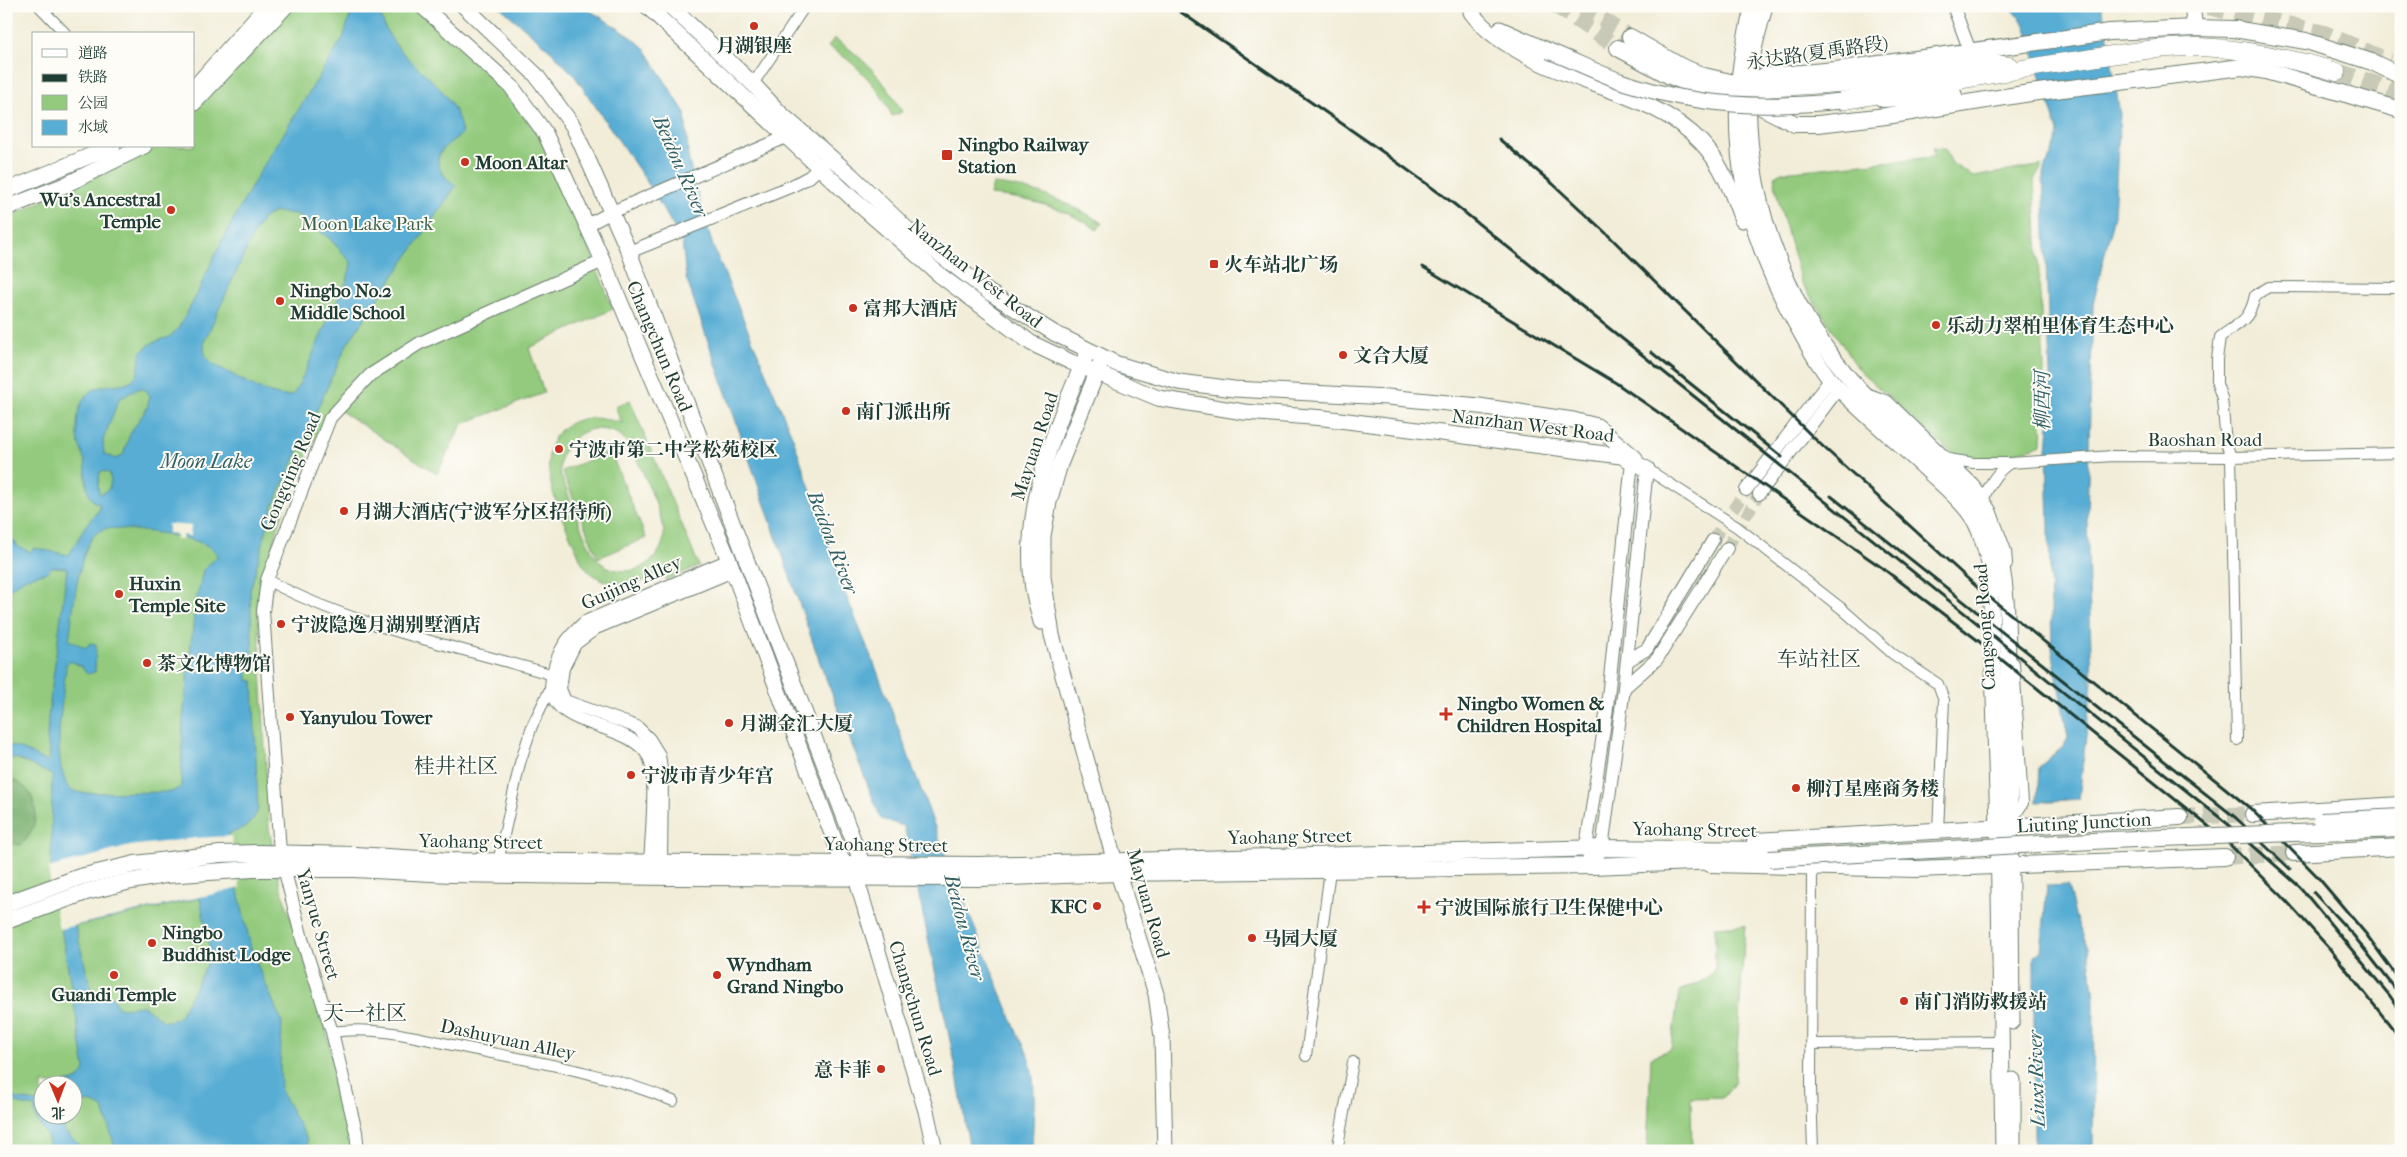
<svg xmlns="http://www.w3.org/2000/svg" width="2407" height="1157" viewBox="0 0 2407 1157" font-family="'IM FELL French Canon','Noto Serif SC',serif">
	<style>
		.green { fill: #93ca7d; stroke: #598458; fill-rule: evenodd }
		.forest { fill: #76ae6c; stroke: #4a7650 }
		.water { fill: #58add4; stroke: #3c7584; fill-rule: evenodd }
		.pier { fill: #f2edd8 }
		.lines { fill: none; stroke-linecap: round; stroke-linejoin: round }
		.tertiary-tunnel { stroke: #c8cab7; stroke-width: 12; stroke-dasharray: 12 6; stroke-linecap: butt }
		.primary-tunnel { stroke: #c8cab7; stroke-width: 16; stroke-dasharray: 16 8; stroke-linecap: butt }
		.trunk-tunnel { stroke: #c8cab7; stroke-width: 18; stroke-dasharray: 18 9; stroke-linecap: butt }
		.minor-casing { stroke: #697b6d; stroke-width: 12 }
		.tertiary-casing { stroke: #697b6d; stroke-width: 14 }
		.secondary-casing { stroke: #697b6d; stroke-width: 17 }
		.primary-casing { stroke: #697b6d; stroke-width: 18 }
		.trunk-casing { stroke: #697b6d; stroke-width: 19 }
		.minor { stroke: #fff; stroke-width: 10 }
		.tertiary { stroke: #fff; stroke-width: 12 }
		.secondary { stroke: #fff; stroke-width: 15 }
		.primary { stroke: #fff; stroke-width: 16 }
		.trunk { stroke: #fff; stroke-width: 18 }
		.rail { stroke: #1f3d34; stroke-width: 3 }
		.secondary-bridge-casing { stroke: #697b6d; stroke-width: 17; stroke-linecap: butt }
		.primary-bridge-casing { stroke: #697b6d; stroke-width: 18; stroke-linecap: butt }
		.secondary-bridge { stroke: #fff; stroke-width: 15 }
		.primary-bridge { stroke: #fff; stroke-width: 16 }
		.poi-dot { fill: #c8321e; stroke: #fdfcf7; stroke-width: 2 }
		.labels { text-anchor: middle; stroke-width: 4; stroke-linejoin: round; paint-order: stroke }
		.poi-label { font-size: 19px; font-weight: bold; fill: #1f3d34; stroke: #fdfcf7; text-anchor: start }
		.street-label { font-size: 19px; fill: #1f3d34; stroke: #fdfcf7 }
		.park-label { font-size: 19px; fill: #3c6046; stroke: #fdfcf7 }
		.water-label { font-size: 20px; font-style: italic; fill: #305f64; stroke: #fdfcf7 }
		.quarter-label { font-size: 21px; fill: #1f3d34; stroke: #fdfcf7 }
	</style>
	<rect width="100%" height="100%" fill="#fdfcf7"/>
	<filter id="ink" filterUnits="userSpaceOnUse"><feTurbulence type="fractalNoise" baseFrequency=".02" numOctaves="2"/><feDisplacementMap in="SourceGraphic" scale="10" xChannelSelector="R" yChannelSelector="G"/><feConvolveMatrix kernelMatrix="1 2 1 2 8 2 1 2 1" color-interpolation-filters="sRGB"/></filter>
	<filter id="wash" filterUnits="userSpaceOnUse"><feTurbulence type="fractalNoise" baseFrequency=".0096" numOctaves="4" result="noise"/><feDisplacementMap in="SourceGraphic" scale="20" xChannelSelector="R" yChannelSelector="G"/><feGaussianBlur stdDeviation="1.12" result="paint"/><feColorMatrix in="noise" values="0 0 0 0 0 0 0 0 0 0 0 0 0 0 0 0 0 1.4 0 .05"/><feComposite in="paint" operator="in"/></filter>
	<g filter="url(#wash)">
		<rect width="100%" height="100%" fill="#f2edd8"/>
		<g class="green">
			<path d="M290,6H418L510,97L541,138L569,198L613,309L529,348L544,393L462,424L437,474L341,411L330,409L288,495L258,595V607L269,828L280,885L326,1029L352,1151H6V218L160,146H194V112ZM42,1084H72V1114H42Z"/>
			<path d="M834,38C863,57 886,81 902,112L892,116C880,88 855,61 828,47Z"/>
			<path d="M1933,148L1945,149L1952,163L1973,177L2043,165L2034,180L2044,369L2042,444L1996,460L1958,457L1928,433L1859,370L1801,282L1779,203L1774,177L1782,172L1934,157Z"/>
			<path d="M993,184C1032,187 1069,202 1102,223L1097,230C1066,208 1028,198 990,195Z"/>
			<path d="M630,400L699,566L666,580L662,569C639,592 600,589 582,563C568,527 524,455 566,426C583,414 603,418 622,423L615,406ZM592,429C602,429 613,430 621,436C634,445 665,520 664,536C663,548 655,560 644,566C630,574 610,572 598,560C586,546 568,493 560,473C558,450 571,436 592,429Z"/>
			<path d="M610,451L646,538L598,558L562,471Z"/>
			<path d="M1745,925L1735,1082L1724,1097L1691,1098L1692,1151H1647L1651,1057L1671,1049L1679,991L1707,979L1715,968V927Z"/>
		</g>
		<path class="forest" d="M6,778C40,785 44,825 21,845L6,843Z"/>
		<g class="water">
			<path d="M351,6H379C387,66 454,74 462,134C448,144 428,155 444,175C447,180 453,182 456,186L347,344L273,506L250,591L253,665L248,666V680L253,681L258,810C251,825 244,830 228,834L234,873L252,952L282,1022L280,1065L281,1092L307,1139L308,1151H116L103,1108C92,1101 82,1099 73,1109L72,1084H57C69,1082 82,1082 85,1069L51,869L52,775L18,759L6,758V746C22,745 33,757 47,761L50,759L47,738L48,718L67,568L52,567L47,572L26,578L6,591V536L16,543L18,547L31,552L34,548L69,555L86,525L99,510V503L94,502C84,490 87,477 85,462C83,452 77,443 77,433C76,364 125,398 137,374C140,369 139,358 141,352L152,343L169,337L178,329L195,298L219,246L259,173L343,38L351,13ZM276,212L296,214L329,238L351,262C349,282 339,296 331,313C318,340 308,369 293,395C272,401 234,374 214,365C205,359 204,353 204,342L254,233L264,217ZM140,388L146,390L150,396L147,408L130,434L123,455L116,459L104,454L103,440L119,399ZM104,471L109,473L111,480L109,489L100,495L98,488L100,472ZM108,528C126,529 216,535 217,557L203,570L195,607L183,719L181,787L171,792L82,793L70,790C49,758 64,700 66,664L71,661L82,667L87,674L95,672L96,644L90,643L86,648L69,640C73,613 77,560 92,538C96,532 101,530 108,528ZM200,898L210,951L209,960L180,1016C163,1029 158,1014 143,1006L122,1008L116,1005L113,997H95L92,993L75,926Z"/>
			<path d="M499,6H581L599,16L633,38L645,49L685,113L689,162L713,246L793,438L845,593L877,671L946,857L1018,1035C1041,1070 1033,1110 1032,1151H970L955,1064L904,826L881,819L820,663L686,278L682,241L647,182L574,75L551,51Z"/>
			<path d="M2010,6H2100L2105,19L2120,114L2114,215L2093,305L2087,517L2092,682L2079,799L2037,802L2039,767L2063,747L2068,738L2052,649L2047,450L2051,401L2043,174L2056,142L2058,132L2025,25Z"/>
			<path d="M2068,885L2075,916L2088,947L2094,999L2093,1151H2034V956L2041,951L2047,886Z"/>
			<path d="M6,1092L18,1099L37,1102L42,1096V1114L68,1115L64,1120V1131L86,1151H49C52,1131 32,1125 35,1107L19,1104L6,1097Z"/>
		</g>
		<g class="pier">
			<path d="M168,524L191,526L190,536L182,535V540L176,539V534L168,533Z"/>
			<path d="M231,836L240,888L59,929L48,868L130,846L196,838Z"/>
		</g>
	</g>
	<g filter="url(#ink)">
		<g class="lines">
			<g class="tertiary-tunnel">
				<path d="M1713,540L1746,490"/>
				<path d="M1727,548L1759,494"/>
			</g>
			<g class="primary-tunnel">
				<path d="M1556,6L1618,48"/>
				<path d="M1582,6L1630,37"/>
				<path d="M2180,817L2253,814"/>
				<path d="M2225,857L2294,853"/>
			</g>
			<g class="trunk-tunnel">
				<path d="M2208,6L2324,34L2389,62"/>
				<path d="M2337,72L2401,93"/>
			</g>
			<g class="minor-casing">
				<g id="minor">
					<path d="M39,6L66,34"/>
					<path d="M753,84L805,6"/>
					<path d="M1866,393L1888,401L1974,484L1991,510L2006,551L2007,564"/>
					<path d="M1949,459L1973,463H2010C1996,472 1989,484 1984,499"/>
					<path d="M2010,463L2113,456L2231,457L2401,453"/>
					<path d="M1647,469L1737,527L1841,608L1893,654L1938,684L1944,700L1938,831"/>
					<path d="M267,580C356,628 457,646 553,675"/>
					<path d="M2237,740L2231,457L2226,443L2222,398L2217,384V359L2220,337C2240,322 2250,321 2255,295L2269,287L2401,288"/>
					<path d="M2013,819L2023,803L2014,663"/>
					<path d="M498,862L520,763L532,726L551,687"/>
					<path d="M1812,867L1811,1088L1813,1151"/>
					<path d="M332,1032C377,1025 423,1039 467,1048C536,1062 607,1073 673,1101"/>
					<path d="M1812,1044L2002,1042"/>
					<path d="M1306,1056L1330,870"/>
					<path d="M1337,1151L1353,1062"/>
				</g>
			</g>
			<g class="tertiary-casing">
				<g id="tertiary">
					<path d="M1953,6L1970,51"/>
					<path d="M587,225L612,212L793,134"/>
					<path d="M629,252L792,186L809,177L826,162"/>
					<path d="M1632,461L1607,708L1586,848L1592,866L1602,848L1624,688L1647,469"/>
					<path d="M1746,490L1830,380"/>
					<path d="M1759,494L1838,389"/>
					<path d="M1627,661L1647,649L1713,540"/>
					<path d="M1624,688L1657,659L1727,548"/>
					<path d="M650,863C651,841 658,774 649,757C628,717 538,732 553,673C559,649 567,638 585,622L729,560"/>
					<path d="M661,864L662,776L659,755L649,739L637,727L565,701L560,689L563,668L575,644L596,628L733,571"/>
					<path d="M358,1151L356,1132L332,1032L302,939L280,852L263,611L267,580L330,418L370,375L420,343L603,261"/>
				</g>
			</g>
			<g class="secondary-casing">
				<g id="secondary">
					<path d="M422,6L511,86L545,133L603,261L729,560L843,863L856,878L926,1111L935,1151"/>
					<path d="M464,6L536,75L573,126L629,252L862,863L858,874"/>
					<path d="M647,6L854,200L941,276L1031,343L1071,362L1158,398L1244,412L1324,418L1621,456L1647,469"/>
					<path d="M670,6L753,84L781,114L852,176L909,231L990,293L1054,333L1117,364L1179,382L1234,389L1387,397L1479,406L1573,420L1597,426L1635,458"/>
					<path d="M1753,6C1721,121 1739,223 1797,326C1809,347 1821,372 1839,389C1869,419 1902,446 1933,476C1946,488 1960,500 1970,514C1981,529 1985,549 1990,567L1998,827L2003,1151"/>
					<path d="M1765,6C1759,31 1750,56 1749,82C1743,203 1791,327 1880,410C1915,443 1979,492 1994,536C2011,586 2007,643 2008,695C2011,804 2011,913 2012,1022"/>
					<path d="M2192,6L2195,28"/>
					<path d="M1471,12C1487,34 1508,45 1531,58C1586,87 1657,96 1701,142C1722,164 1732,192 1742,220"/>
					<path d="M1500,29L1549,51"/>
					<path d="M194,88L266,6"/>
					<path d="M194,103L286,6"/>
					<path d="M6,191L113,146"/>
					<path d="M6,208L65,185L144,146"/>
					<path d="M1100,365L1060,464L1049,502L1043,536V577L1052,635L1062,672L1118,873L1156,994L1162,1037L1165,1151"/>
					<path d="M1041,622C1038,609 1033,595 1032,581C1023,504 1055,428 1085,358"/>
					<path d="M2013,1080V1151"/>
				</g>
			</g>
			<g class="primary-casing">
				<g id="primary">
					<path d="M1630,37L1680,66L1704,76L1739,84L1767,76L1836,70L2110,32L2195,28L2234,29L2306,41L2372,62L2401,76"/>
					<path d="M1618,48L1670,76L1703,90L1738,95L1795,124H1818L1886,116L2030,93L2242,67L2266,71L2401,110"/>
					<path d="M1883,99L1954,95"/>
					<path d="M2253,814L2401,805"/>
					<path d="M1755,841L2180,817"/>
					<path d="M2294,853L2401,847"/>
					<path d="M1710,864L1916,869L2225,857"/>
					<path d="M6,904L80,877L135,864L220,854L257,853L356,855L451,861L979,865L1602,848L1771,850"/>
					<path d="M6,921L86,892L127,882L166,875L253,869H354L451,874L670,877L979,878L1118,873L1592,866L1721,861"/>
				</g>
			</g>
			<g class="trunk-casing">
				<g id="trunk">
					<path d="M1738,95L1765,88L1839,83L1981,62L2009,66"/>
					<path d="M1841,101C1918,87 1995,73 2072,61C2114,55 2158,46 2200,47C2246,49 2293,59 2337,72"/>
				</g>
			</g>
			<use href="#minor" class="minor"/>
			<use href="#tertiary" class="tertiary"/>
			<use href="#secondary" class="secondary"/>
			<use href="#primary" class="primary"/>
			<use href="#trunk" class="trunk"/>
			<g class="rail">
				<path d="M1172,6L1380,150L1449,200L2234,829L2300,887L2390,996L2401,1012"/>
				<path d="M1499,139L1553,184L1608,235L1818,442L1978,588L2251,809L2316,875L2366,934L2401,982"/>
				<path d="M1423,267L1616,383L1881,567L1976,639L2223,838L2282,896L2330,949L2401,1039"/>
				<path d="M1651,352L1782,457"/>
				<path d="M1831,496L2236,818L2290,869"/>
				<path d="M2313,892L2354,936L2401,996"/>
			</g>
			<g class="secondary-bridge-casing">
				<path id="secondary-bridge" d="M1549,51C1574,61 1600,74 1626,83C1699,107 1766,109 1841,101"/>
			</g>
			<g class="primary-bridge-casing">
				<g id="primary-bridge">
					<path d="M2321,821L2401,817"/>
					<path d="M1769,859L2110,840L2401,829"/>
				</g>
			</g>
			<use href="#secondary-bridge" class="secondary-bridge"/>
			<use href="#primary-bridge" class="primary-bridge"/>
		</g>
	</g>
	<g class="poi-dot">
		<circle cx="754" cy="26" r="5"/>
		<rect x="941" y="149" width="12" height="12" rx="2.5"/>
		<circle cx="465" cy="162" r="5"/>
		<circle cx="171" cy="210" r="5"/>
		<rect x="1209" y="259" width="10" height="10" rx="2.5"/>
		<circle cx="280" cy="301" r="5"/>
		<circle cx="853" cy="308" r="5"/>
		<circle cx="1936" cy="325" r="5"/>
		<circle cx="1343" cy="355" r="5"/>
		<circle cx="846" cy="411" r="5"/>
		<circle cx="559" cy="449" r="5"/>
		<circle cx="344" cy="511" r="5"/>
		<circle cx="119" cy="594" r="5"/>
		<circle cx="281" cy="624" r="5"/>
		<circle cx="147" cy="663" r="5"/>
		<path d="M1443.5 706.5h5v5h5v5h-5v5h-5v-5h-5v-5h5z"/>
		<circle cx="290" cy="717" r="5"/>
		<circle cx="729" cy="723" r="5"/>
		<circle cx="631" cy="775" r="5"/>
		<circle cx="1796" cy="788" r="5"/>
		<circle cx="1097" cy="906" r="5"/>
		<path d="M1421.5 899.5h5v5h5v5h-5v5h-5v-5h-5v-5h5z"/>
		<circle cx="1252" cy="938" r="5"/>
		<circle cx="152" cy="943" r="5"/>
		<circle cx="114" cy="975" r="5"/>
		<circle cx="717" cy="975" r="5"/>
		<circle cx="1904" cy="1001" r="5"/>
		<circle cx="881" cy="1069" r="5"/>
	</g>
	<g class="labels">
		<g class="poi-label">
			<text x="754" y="52" text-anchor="middle">月湖银座</text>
			<text x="958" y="151">Ningbo Railway<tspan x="958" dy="22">Station</tspan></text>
			<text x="475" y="169">Moon Altar</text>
			<text x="161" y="206" text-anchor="end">Wu's Ancestral<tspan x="161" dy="22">Temple</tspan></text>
			<text x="1224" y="271">火车站北广场</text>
			<text x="290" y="297">Ningbo No.2<tspan x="290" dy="22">Middle School</tspan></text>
			<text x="863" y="315">富邦大酒店</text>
			<text x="1946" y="332">乐动力翠柏里体育生态中心</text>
			<text x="1353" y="362">文合大厦</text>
			<text x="856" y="418">南门派出所</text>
			<text x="569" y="456">宁波市第二中学松苑校区</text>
			<text x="354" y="518">月湖大酒店(宁波军分区招待所)</text>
			<text x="129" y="590">Huxin<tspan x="129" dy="22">Temple Site</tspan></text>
			<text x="291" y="631">宁波隐逸月湖别墅酒店</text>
			<text x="157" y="670">茶文化博物馆</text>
			<text x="1457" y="710">Ningbo Women &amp;<tspan x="1457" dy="22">Children Hospital</tspan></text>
			<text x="300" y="724">Yanyulou Tower</text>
			<text x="739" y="730">月湖金汇大厦</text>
			<text x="641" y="782">宁波市青少年宫</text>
			<text x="1806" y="795">柳汀星座商务楼</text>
			<text x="1087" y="913" text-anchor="end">KFC</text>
			<text x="1435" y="914">宁波国际旅行卫生保健中心</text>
			<text x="162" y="939">Ningbo<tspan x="162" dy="22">Buddhist Lodge</tspan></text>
			<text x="1262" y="945">马园大厦</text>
			<text x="727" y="971">Wyndham<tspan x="727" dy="22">Grand Ningbo</tspan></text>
			<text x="114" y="1001" text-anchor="middle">Guandi Temple</text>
			<text x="1914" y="1008">南门消防救援站</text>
			<text x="871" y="1076" text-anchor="end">意卡菲</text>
		</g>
		<g class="street-label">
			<text transform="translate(1817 52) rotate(-8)" y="7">永达路(夏禹路段)</text>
			<text transform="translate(976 273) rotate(38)" y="7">Nanzhan West Road</text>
			<text transform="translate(660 346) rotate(67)" y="7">Changchun Road</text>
			<text transform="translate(1533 425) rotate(7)" y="7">Nanzhan West Road</text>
			<text x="2205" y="446">Baoshan Road</text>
			<text transform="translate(1034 446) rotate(-72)" y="7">Mayuan Road</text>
			<text transform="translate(290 471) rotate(-67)" y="7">Gongqing Road</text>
			<text transform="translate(631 582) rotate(-24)" y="7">Guijing Alley</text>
			<text transform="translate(1984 627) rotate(-94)" y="7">Cangsong Road</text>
			<text transform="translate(2084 822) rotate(-3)" y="7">Liuting Junction</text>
			<text transform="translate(1695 829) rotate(1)" y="7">Yaohang Street</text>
			<text transform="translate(1290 836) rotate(-1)" y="7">Yaohang Street</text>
			<text transform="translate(481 841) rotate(1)" y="7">Yaohang Street</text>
			<text transform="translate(886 844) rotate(1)" y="7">Yaohang Street</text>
			<text transform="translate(1149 903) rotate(74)" y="7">Mayuan Road</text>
			<text transform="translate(319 924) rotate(74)" y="7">Yanyue Street</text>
			<text transform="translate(916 1008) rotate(73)" y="7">Changchun Road</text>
			<text transform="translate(508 1039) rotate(12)" y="7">Dashuyuan Alley</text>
		</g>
		<g class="park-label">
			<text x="367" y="230">Moon Lake Park</text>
		</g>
		<g class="water-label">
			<text transform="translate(681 166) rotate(66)" y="7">Beidou River</text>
			<text transform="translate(2042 401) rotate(-90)" y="7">柳西河</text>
			<text x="206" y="468">Moon Lake</text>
			<text transform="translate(833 542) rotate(69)" y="7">Beidou River</text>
			<text transform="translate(965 927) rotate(75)" y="7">Beidou River</text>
			<text transform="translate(2036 1079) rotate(-92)" y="7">Liuxi River</text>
		</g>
		<g class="quarter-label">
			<text x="1819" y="666">车站社区</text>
			<text x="456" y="773">桂井社区</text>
			<text x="365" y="1020">天一社区</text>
		</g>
	</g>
	<rect width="2407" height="1157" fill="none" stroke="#fdfcf7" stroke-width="25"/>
	<rect x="32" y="32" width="162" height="115" fill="#fdfcf7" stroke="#a4b0a9"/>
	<rect x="42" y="49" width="25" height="8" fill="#ffffff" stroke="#a4b0a9"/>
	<text x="78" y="58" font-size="15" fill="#1f3d34">道路</text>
	<rect x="42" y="74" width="25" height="8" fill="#1f3d34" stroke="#a4b0a9"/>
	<text x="78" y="82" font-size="15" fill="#1f3d34">铁路</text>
	<rect x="42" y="95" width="25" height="15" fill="#93ca7d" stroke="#a4b0a9"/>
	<text x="78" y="108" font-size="15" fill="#1f3d34">公园</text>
	<rect x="42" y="120" width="25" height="15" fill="#58add4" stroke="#a4b0a9"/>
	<text x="78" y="132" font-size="15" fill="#1f3d34">水域</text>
	<g transform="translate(58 1100) rotate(179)"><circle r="24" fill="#fdfcf7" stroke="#a4b0a9"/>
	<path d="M0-4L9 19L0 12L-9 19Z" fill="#c8321e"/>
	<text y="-8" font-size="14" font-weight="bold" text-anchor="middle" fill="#1f3d34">北</text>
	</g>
</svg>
